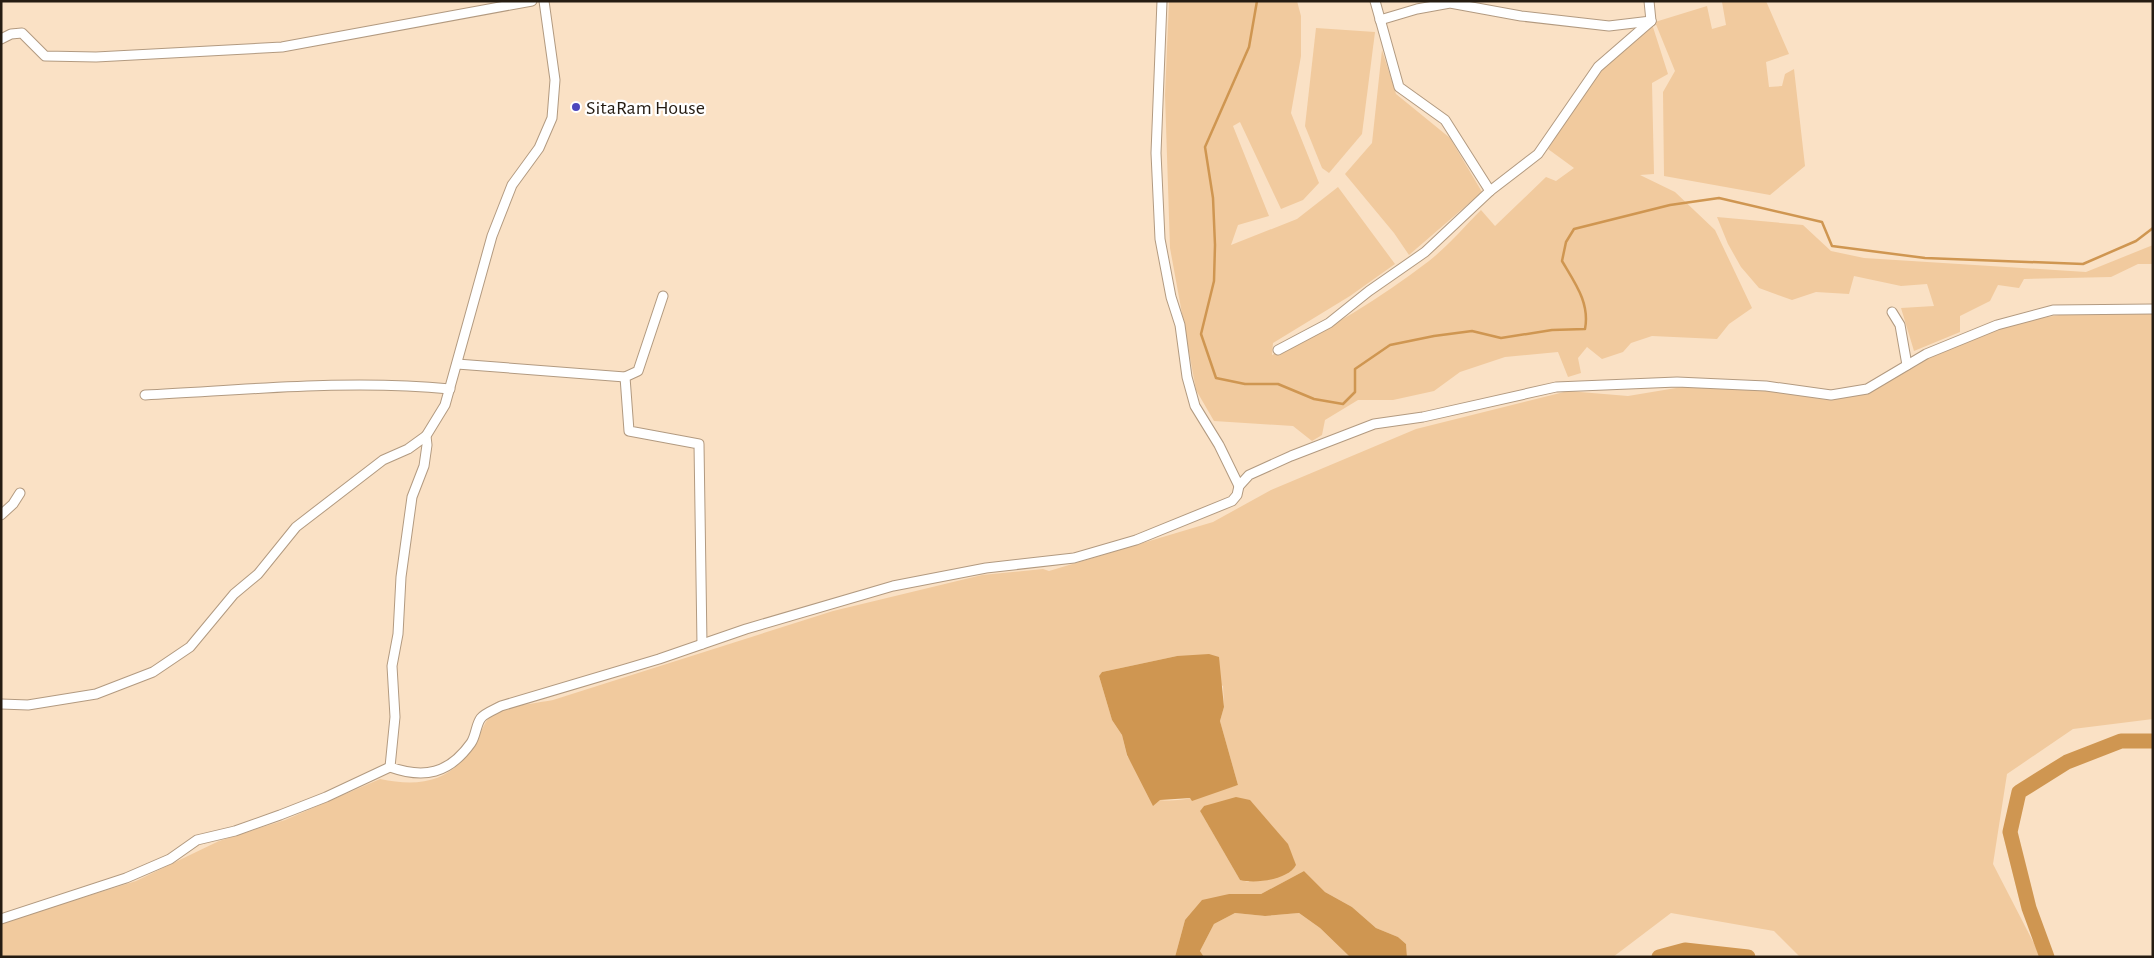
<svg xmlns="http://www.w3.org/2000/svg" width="2154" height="958" viewBox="0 0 2154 958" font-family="'Alegreya Sans',sans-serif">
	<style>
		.green { fill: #f1ca9e; fill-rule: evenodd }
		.water { fill: #cf9651 }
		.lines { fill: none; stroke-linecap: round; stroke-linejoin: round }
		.stream { stroke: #cf9651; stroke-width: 2.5 }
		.river { stroke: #cf9651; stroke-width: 15 }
		.street-casing { stroke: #b29a80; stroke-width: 11 }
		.street { stroke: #fff; stroke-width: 9 }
		.poi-dot { fill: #4d47bd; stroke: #fff; stroke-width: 2 }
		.labels { text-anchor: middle; stroke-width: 4.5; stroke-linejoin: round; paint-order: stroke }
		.poi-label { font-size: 20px; fill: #251c12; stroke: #fff; text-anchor: start }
	</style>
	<rect width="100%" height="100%" fill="#fae1c5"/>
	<g class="green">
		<path d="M1169,1H1297L1301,16V56L1291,113L1319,183L1303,200L1281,209L1240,122L1233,126L1269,216L1238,225L1231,245L1297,219L1338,187L1395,264L1350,296L1273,343L1272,355C1328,331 1380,298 1429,261C1448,246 1464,227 1481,210L1495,226L1546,177L1556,181L1574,168L1548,149L1600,68L1652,24L1668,74L1652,83L1654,174L1640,175L1675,192L1715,230L1752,308L1729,324L1717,339L1652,336L1631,343L1623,352L1602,359L1587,347L1578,358L1581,373L1568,377L1558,352L1505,357L1460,372L1434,391L1393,400H1358L1325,420L1322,435L1312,441L1293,426L1214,421L1196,390L1170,248L1165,95Z"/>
		<path d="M1766,1L1789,54L1766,62L1769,87L1782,86L1785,74L1794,69L1805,166L1770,195L1664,176L1663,92L1675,71L1655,22L1707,6L1712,29L1726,25L1722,2Z"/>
		<path d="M1316,28L1375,32L1362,134L1329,173L1322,168L1305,126Z"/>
		<path d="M1382,50L1396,94L1450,138L1482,192L1409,255L1394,233L1345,174L1372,143Z"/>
		<path d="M1717,217L1803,225L1831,251L1864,258L2086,272L2153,245V264H2138L2111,277L2024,279L2019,288L1998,285L1990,301L1960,316V332L1914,351L1901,308L1934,306L1927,284L1901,286L1854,276L1849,294L1816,292L1792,300L1759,288L1741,267L1728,244Z"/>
		<path d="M2065,314H2153V719L2073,729L2007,774L1993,864L2041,957H1800L1774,931L1671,913L1613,957H1407L1406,944L1398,937L1376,928L1352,907L1325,892L1304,871L1261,894H1229L1185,920L1175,957H1V923L136,881L219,841L285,820L380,779C422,788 452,781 475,744C479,737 484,722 490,717C507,705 533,704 553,700L833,611L982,575L1043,569L1049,571L1213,522L1271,490L1416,429L1568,391L1628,396L1688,386L1762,389L1828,400L1853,396L1870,391L1896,377L1918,365L1932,354L2013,323ZM1177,656L1223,686L1224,707L1220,721L1238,785C1213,792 1186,803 1160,800L1127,756L1122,735L1112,720L1099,676L1102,672ZM1204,806L1249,882L1240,880L1200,811Z"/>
		<path d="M1235,913L1265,916L1299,913L1320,928L1350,957H1204L1200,951L1214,924Z"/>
	</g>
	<g class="water">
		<path d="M1209,654L1219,657L1224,707L1220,721L1238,785L1192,801L1190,798L1160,800L1153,806L1127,755L1122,735L1112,720L1099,676L1102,672L1177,656Z"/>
		<path d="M1236,797L1250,800L1288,844L1296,865C1288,880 1255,884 1240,880L1200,811L1204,806Z"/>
		<path d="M1304,871L1325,892L1352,907L1376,928L1398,937L1406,944L1407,957H1350L1320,928L1299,913L1265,916L1235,913L1214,924L1200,951L1204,957H1175L1185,920L1202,900L1229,894H1261Z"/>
	</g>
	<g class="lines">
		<path class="stream" d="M1257,1L1249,47L1205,147L1213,198L1215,245L1214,281L1201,334L1216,378L1245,384H1278L1314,399L1343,404L1355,392V369L1390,345L1434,336L1472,331L1501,338L1552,330L1585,329C1590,303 1575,283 1562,261L1566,242L1574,229L1670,205L1719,198L1822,222L1832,246L1925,258L2083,264L2136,241L2153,228"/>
		<g class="river">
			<path d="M1659,957L1685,950L1748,957"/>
			<path d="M2047,957L2029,908L2010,832L2019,792L2067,762L2121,741H2153"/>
		</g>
		<g class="street-casing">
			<g id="street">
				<path d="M544,1L555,80L552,118L539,148L512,185L492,236L445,405L426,436L427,445L424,466L412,497L401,577L398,634L392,666L395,717L390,767C424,779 449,774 471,743C476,736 476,724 481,718C485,713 496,709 501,706L659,659L746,629L893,586L986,568L1074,558L1136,540L1232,501L1237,495L1239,486L1249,475L1291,456L1374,424L1423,417L1556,387L1677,382L1766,386L1831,395L1867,389L1926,354L1997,325L2053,310L2153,309"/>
				<path d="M1162,1L1156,153L1160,239L1171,297L1180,325L1187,377L1195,406L1219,445L1239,486"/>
				<path d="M1375,1L1399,87L1445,120L1490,191L1538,154L1598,67L1651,21"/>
				<path d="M1649,1L1651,21"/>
				<path d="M1380,20L1417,9L1450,3L1521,16L1609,26L1651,21"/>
				<path d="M1,39L11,34L22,33L45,56L96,57L282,47L532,1"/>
				<path d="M663,296L638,371L625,377L629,431L699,444L702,644"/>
				<path d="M1892,312L1900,325L1907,365"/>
				<path d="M1278,350L1329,323L1369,291L1425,252L1490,191"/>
				<path d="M457,364L625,377"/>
				<path d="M145,395C246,390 349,379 450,389"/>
				<path d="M1,515L13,504L20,493"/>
				<path d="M1,704L28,705L96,694L153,672L190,647L234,594L258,574L296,527L383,460L408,449L426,436"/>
				<path d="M1,919L126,878L170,859L197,840L235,831L280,815L326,797L390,767"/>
			</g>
		</g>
		<use href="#street" class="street"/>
	</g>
	<circle class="poi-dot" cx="576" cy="107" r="5"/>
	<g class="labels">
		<g class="poi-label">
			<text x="586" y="114">SitaRam House</text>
		</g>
	</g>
	<rect width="2154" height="958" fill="none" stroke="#251c12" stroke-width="5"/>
</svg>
